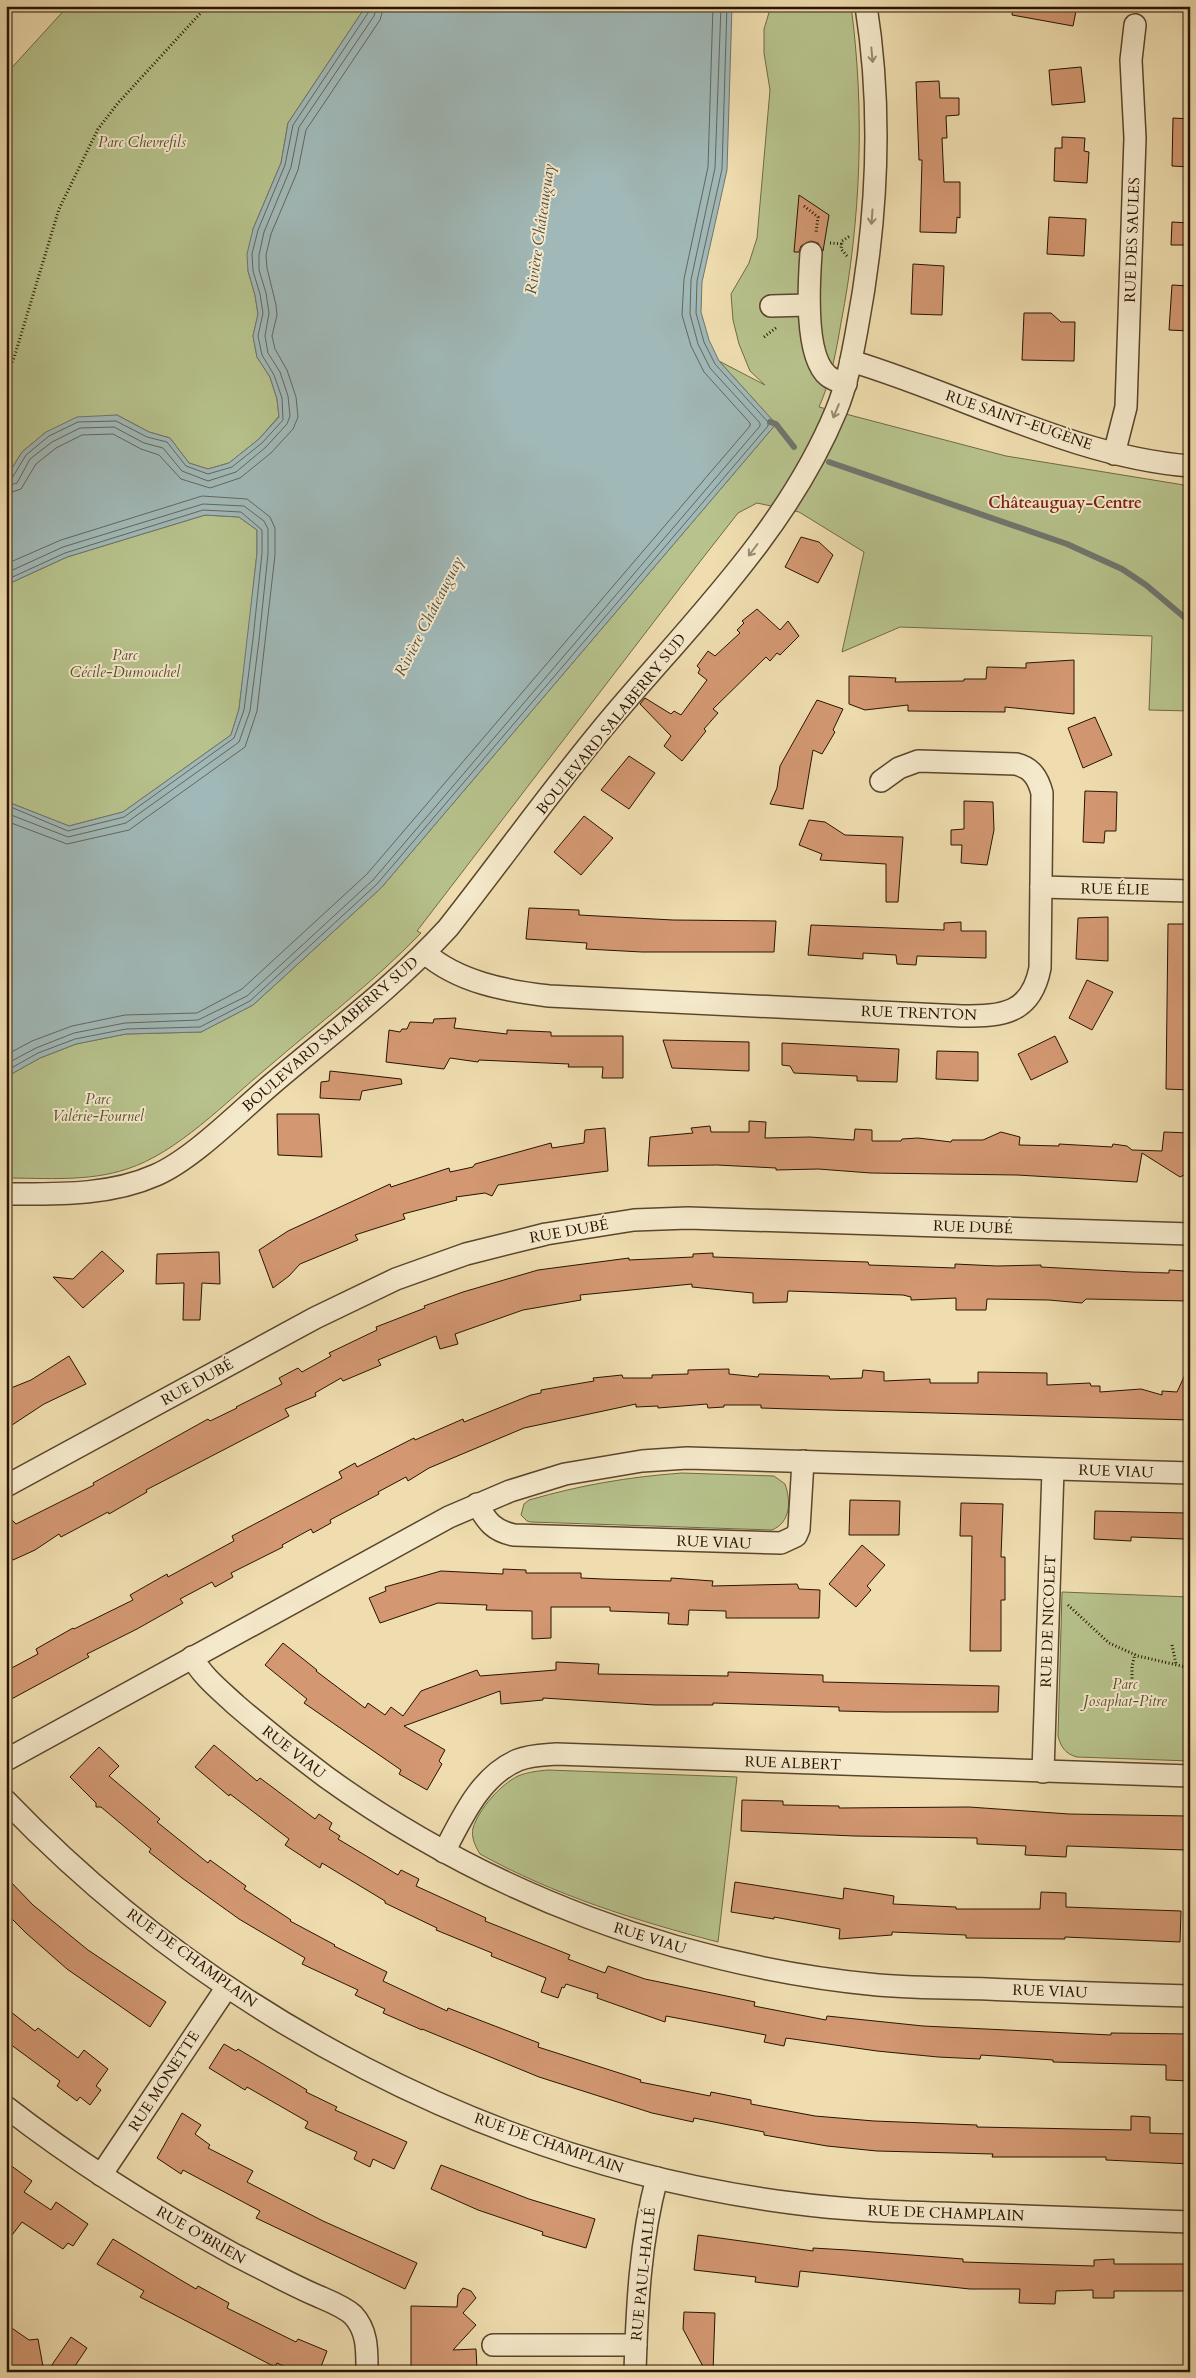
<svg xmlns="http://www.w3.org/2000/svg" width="1196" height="2378" viewBox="0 0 1196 2378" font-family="Cardo,serif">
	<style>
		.green { fill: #b7c28c; stroke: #706a46 }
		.water { fill: #a0b8b7; stroke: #70766e }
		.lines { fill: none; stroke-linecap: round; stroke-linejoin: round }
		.shore { stroke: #64665c; stroke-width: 1 }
		.stream { stroke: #70766e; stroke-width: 6 }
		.building { fill: #d39872; stroke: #281301 }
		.minor-casing { stroke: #5a462c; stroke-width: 24 }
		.path { stroke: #281301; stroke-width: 3; stroke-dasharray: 1 2.5; stroke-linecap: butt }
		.minor { stroke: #f5e9cb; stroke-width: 21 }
		.oneway { stroke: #998970 }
		.labels { text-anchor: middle; stroke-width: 4; stroke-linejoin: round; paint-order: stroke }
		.park-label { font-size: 15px; font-style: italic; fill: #5a5032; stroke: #f5e9cb }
		.street-label { font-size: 15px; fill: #281301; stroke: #f5e9cb }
		.water-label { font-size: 16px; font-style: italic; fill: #524d41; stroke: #f5e9cb }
		.neighbourhood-label { font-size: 16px; font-weight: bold; fill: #7a1f14; stroke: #f5e9cb }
	</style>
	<rect width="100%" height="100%" fill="#efddaf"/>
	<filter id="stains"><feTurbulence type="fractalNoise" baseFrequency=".004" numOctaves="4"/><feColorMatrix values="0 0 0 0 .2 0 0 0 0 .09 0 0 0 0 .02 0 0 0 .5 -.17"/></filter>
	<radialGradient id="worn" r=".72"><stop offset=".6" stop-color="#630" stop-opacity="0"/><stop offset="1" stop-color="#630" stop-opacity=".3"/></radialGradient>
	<g class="green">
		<path d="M68,6H366L288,123L281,163L253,229L248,271L255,295L258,314L253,336L257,357L270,377L277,399L279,416L259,439L229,463L208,469L189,463L170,438L149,432L117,415L46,432L22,452L6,478V74Z"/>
		<path d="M771,6H851C865,110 861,220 841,323C836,352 831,380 819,407L1006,456L1190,486V711L1149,710L1152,636L900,627L842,652L864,552L799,512L757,503L738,513L702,559L417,931L421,933C373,983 319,1023 267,1068C226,1102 177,1153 127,1169C88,1182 46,1178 6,1178V1077L40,1058L76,1044L126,1034L201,1032L253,1005L381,888L776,424L719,361L765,385L750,371L739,344L733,320L731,294L749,263L757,238L770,90L764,53V29Z"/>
		<path d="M205,515L239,517L257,530V553L248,638L239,709L231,735L123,812L69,826L13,804L6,798V585L67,557Z"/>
		<path d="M682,1473L774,1476L785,1484C791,1501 791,1522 772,1530L531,1522L527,1521L521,1515L524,1504L529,1500C581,1485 628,1477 682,1473Z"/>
		<path d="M1062,1592L1190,1597V1761L1077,1757C1066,1754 1061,1748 1058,1736Z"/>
		<path d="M548,1770L737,1777L718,1942C637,1921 554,1895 480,1854C475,1846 471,1837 473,1828C479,1809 500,1785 518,1776C528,1772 538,1771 548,1770Z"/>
	</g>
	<path class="water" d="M366,6H732L727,170L702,282L701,312L709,340L719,361L776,424L381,888L253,1005L201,1032L126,1034L76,1044L40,1058L6,1077V798L13,804L69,826L123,812L231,735L239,709L257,553V530L239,517L205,515L67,557L6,585V478L22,452L46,432L77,417L117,415L149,432L170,438L189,463L208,469L229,463L259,439L279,417L277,399L270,377L257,357L253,336L258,314L255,295L248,271L247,254L253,229L281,163L288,123Z"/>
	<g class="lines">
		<g class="shore">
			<path d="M6,480L12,478L26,455L49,436L78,422L116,421L147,437L167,442L186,466L208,474L232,467L262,443L283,420L282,398L274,375L262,355L258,336L263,313L260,294L253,271L252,254L258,230L285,165L293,125L368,13L370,6"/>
			<path d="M6,486L17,483L30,459L52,442L80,428L114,427L144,443L163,448L182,471L208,481L236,472L266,447L287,424L290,416L288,396L280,372L268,353L265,336L269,313L266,293L259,270V255L264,232L291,167L299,127L374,16L377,6"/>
			<path d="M6,494L21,489L36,464L56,448L82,435L113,434L141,449L159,455L181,479L210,488L240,478L271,453L293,429L298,417L296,397L287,370L275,349L272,336L277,315L276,305L267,268L266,255L271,234L298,170L306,130L380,20L384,6"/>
			<path d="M6,564L61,540L202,496L247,499L270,517L275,528V555L257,711L245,747L129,830L67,844L6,821"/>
			<path d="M6,573L63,547L203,504L244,506L264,521L268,529V554L259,640L250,711L239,742L126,823L68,837L6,813"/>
			<path d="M6,580L65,553L203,510L241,512L262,530V553L253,639L244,710L234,738L124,817L68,831L6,805"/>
			<path d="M6,1055L32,1041L72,1026L125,1015L197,1013L242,989L367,874L750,426V423L704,372L691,346L682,315L684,279L708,167L713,6"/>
			<path d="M6,1064L36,1048L74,1033L125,1023L198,1020L247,996L373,880L760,426V423L710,368L698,344L690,314L691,280L715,168L721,6"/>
			<path d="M6,1071L38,1053L75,1039L126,1029L200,1027L250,1001L377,884L768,426V422L715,364L704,342L696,313L697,281L722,169L727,6"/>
		</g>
		<g class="stream">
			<path d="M770,422L776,424L794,447"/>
			<path d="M829,462L1067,544L1122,569L1146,585L1190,622"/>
		</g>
	</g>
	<g class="building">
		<path d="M1013,6H1077L1073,26L1012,15Z"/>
		<path d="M1081,67L1085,102L1052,105L1049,70Z"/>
		<path d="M939,81L940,98H959V115L946,116L947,138H942L944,182H960V218L957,217L956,233L920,232L922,160H919L916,82Z"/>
		<path d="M1173,118L1190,119V167L1172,166Z"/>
		<path d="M1062,137L1085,138L1084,151L1089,152L1087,183L1054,181L1055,148H1062Z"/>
		<path d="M799,195L829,215L823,251L818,243L811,241L801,246L799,252H794Z"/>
		<path d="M1049,217L1086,219L1084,256L1047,254Z"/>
		<path d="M1172,222L1190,223V245H1171Z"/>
		<path d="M913,264L944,266L942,315L911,314Z"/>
		<path d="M1172,285L1190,286V331L1169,330Z"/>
		<path d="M1024,313H1051L1061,322H1075L1074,361L1022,360Z"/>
		<path d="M801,537L819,542L833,555L818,583L785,567Z"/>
		<path d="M757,609L780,630L788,621L799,636L780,655L777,653L770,661L766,657L713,709L718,713L704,729L706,731L682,761L664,746L671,736L640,704L645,698L671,714L674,711L681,715L707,680L698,673L700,669L697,666L708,651L715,656L740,633L737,630L744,623L742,621Z"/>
		<path d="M1074,660V714L1005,707V712L908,711V705L865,710L849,704V676L896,678L895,682L964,681V679H986L987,667L1026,668V663Z"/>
		<path d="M817,700L843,709L833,730L835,732L822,754L813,750L803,809L770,804L777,788L780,766Z"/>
		<path d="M1095,717L1112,755L1083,768L1068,728Z"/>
		<path d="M629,756L655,773L629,809L601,790Z"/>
		<path d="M1085,791L1117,792L1116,831H1105L1104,843L1083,842Z"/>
		<path d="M964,801L993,802L994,830L987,865L961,863L962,845H951V830L964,829Z"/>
		<path d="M584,816L613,838L581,875L554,852Z"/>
		<path d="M809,820L825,822L845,835L903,837L898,902H886V864L820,860L822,854L799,845Z"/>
		<path d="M529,908L579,910V915L673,920L776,921L774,952H642L586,949L587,943L526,939Z"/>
		<path d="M1108,917V961L1076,959L1078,918Z"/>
		<path d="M961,922V931H986V958L917,956L916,965L897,964L896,955L863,953V959L808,955L811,925L944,930V923Z"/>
		<path d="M1168,924H1190V1090L1166,1089Z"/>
		<path d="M1087,980L1113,992L1092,1030L1069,1018Z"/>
		<path d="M456,1018L454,1028L507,1034V1030L551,1032V1036H623V1078H602L603,1067H568L569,1064L479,1060L478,1062L450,1058L444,1069L386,1062L389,1030L400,1032L402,1029H407L410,1022L433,1023L434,1019Z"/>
		<path d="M1055,1036L1068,1062L1031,1080L1018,1054Z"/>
		<path d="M663,1040L749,1042V1071L672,1068Z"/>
		<path d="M782,1043L899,1049L897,1082L857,1081V1076L794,1073L790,1066L782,1065Z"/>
		<path d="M937,1051L978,1052V1081L936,1079Z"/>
		<path d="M330,1071L401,1079L402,1084L362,1091L360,1100L320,1098L321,1082L329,1081Z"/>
		<path d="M277,1114H319L322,1157L278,1155Z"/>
		<path d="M749,1121L766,1122L765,1138L810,1137L854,1140L855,1129L872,1130V1141H901L902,1139L918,1138L951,1142L952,1140H983L1001,1132L1020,1137L1019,1145L1059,1146V1144L1112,1147L1113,1144L1127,1146L1132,1150L1162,1151L1164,1132L1190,1133V1172L1180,1177L1142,1153L1137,1182L1017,1175L871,1173L818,1169L776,1170V1168L717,1165L648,1166L650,1137L693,1133L691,1128L710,1126L711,1132H749Z"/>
		<path d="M605,1128L608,1171L498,1185L492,1196L485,1193L456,1197L457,1200L403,1214L405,1219L355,1235L358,1240L300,1264L289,1276L273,1288L259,1250L288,1231L390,1184L391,1187L449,1168L450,1172L473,1167L475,1164L551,1143L552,1148L584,1143L585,1130Z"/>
		<path d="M102,1251L124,1271L83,1308L53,1277L73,1279Z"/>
		<path d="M219,1252L220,1284L202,1283L200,1320H183L184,1283L156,1284L157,1254Z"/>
		<path d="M713,1253V1257L868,1262L869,1265L955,1268V1264L997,1266L1041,1265V1267L1133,1272L1169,1273V1270L1186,1271L1185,1274H1190V1301L1086,1299L1082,1303L1049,1300L987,1299L986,1310H956V1298L911,1300V1297L903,1295L788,1291L787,1302L753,1303V1293L692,1287V1284L580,1295L581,1300L523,1310L455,1334L458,1344L440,1349L436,1336L378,1360L381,1365L343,1381L341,1378L315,1393L316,1396L285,1409L289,1416L146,1490L147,1492L109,1514L108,1512L61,1537L59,1534L35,1550L13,1560L6,1549V1514L16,1524L94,1485L93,1483L208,1419L210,1421L237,1408L236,1407L282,1384L279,1378L298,1368L302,1372L331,1356L329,1353L377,1330L376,1327L425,1308L424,1306L463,1292L538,1270L629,1258V1260L693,1257V1254Z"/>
		<path d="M69,1356L86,1384L44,1404L6,1429V1390L31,1380Z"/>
		<path d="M1190,1364V1420L791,1409L761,1408V1405H724V1407L708,1408L707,1404L658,1408V1406L636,1407V1404L524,1428L429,1468L408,1481L406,1477L378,1492L379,1494L330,1520L331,1523L313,1533L311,1529L282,1545L283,1547L231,1573L233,1577L215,1587L212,1582L180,1599L183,1603L137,1629L87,1654L89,1657L6,1702V1671L38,1654L36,1649L73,1628L74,1629L133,1600L130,1595L167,1574L168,1577L234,1541L232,1536L342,1478L339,1472L355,1463L357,1467L414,1438L415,1440L463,1419L464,1422L531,1395L541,1393V1390L594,1381L593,1378L622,1375L623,1378H652V1375L688,1374V1370L729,1369V1374L758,1377L759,1374L829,1376L830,1379L862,1378L863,1370L884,1372V1381L930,1379V1383H978V1372L1047,1373V1385L1090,1383L1091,1386H1100V1392L1141,1389L1162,1395V1391L1177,1392Z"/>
		<path d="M850,1500L900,1501L899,1535H849Z"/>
		<path d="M961,1503L1003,1504L1001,1557H1005V1600H1001V1651H970L972,1536H960Z"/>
		<path d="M1095,1511L1186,1513L1185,1539L1131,1537V1541L1094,1539Z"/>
		<path d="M862,1545L885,1565L867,1586L871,1590L856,1607L829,1584Z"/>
		<path d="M503,1569L526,1570V1573H581V1578L603,1579L671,1581V1578L713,1581L712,1586L797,1584L799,1589L820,1590L819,1618H726V1611L689,1610L688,1625L668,1624L669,1613L610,1611V1607H551V1638L532,1639V1611L486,1610L487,1605L438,1603L380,1623L369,1598L386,1591L385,1587L441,1571L503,1574Z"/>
		<path d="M283,1643L317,1670L316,1671L365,1708L368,1703L385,1715L391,1707L403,1716L421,1691L477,1670L480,1676L556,1670V1662L599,1664L598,1674L728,1676V1672L823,1675V1682L999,1686L998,1712H884L839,1711V1707L713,1703V1705H655L543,1698V1700L501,1704L500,1691L404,1726L445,1750L439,1761L442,1764L427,1790L399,1774L401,1770L304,1703L307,1699L265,1665Z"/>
		<path d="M214,1745L257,1781L260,1778L315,1819L319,1814L332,1823L329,1829L340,1836L338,1839L398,1875L401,1870L419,1879L416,1886L486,1918L485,1921L570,1955L568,1959L605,1973L608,1966L645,1979L755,2002L754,2006L826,2020L827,2016L923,2026L1111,2035V2033L1190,2034V2081L1166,2080V2065L1053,2062V2060L981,2055L980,2059L938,2057L877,2051L786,2038L784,2046L764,2042L766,2035L666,2016L665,2022L597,1998L598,1994L566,1984L564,1988L562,1987L558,1998L541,1992L546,1978L491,1956L492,1953L436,1930L437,1928L385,1903V1901L322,1863L320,1868L285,1845L289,1839L230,1794L229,1796L195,1767Z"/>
		<path d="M99,1747L119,1766L109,1776L160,1819L157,1822L208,1863L210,1860L246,1886L244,1889L291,1920L290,1921L335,1945L334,1946L387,1972L383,1981L447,2011L448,2008L539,2043L538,2047L641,2080L640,2082L710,2096L711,2092L751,2100V2104L815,2116L874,2121L977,2125V2127L1131,2130V2116L1150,2117V2133L1190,2134V2164L1106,2160V2157H992L993,2154L877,2151L827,2146L764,2135V2132L694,2118L693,2122L652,2113L539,2077L422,2029V2030L383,2013L385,2009L355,1995L358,1990L302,1964L305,1958L239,1919L182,1878L149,1852L151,1849L101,1807H96V1803L70,1777Z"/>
		<path d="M742,1800L783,1801V1805L839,1806V1808L969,1807L1069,1814L1187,1816L1186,1850L1067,1846L1066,1857L1025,1855L1026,1846L977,1844V1838L854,1836L741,1831Z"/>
		<path d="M6,1877L33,1905L88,1950L166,2002L150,2027L67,1969L26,1933L6,1913Z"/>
		<path d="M735,1882L843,1899L844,1888L894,1896L893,1904L956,1907V1909H1040L1041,1892L1066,1893V1907L1181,1911L1180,1942L1065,1937V1939L966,1938V1935L892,1932V1935L839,1939L840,1929L774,1917V1919L731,1912Z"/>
		<path d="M6,2008L35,2031L38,2028L78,2058L84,2050L108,2069L96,2086L101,2090L90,2105L80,2097L77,2101L57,2086L60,2081L6,2041Z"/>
		<path d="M224,2044L236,2051L238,2049L307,2090L306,2092L337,2107L335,2110L407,2142L394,2169L373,2159L370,2167L354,2159L357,2152L305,2128L308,2122L247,2087L245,2090L209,2068Z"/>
		<path d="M182,2113L201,2125L195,2134L210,2145L208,2148L253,2171L247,2182L323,2221L417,2263L405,2289L256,2218L260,2211L183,2170L181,2174L157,2158Z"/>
		<path d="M6,2162L32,2181L24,2192L51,2210L56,2202L88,2224L73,2246L68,2243L63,2249L22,2222L6,2243Z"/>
		<path d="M441,2165L529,2199L595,2219L586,2248L542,2235L543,2232L478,2210L431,2189Z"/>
		<path d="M698,2235L813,2251V2248L847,2250L963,2259V2262L1094,2266V2260L1114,2259V2264H1190V2291H1114V2298H1093V2290L1056,2291L1055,2304L1019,2303L1020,2289H970L800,2271L798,2287L755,2282L756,2277L694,2270Z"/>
		<path d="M113,2239L179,2279L196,2289L198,2286L229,2303L227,2308L296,2342L298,2339L327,2351L319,2372H296L277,2363L275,2367L140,2297L144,2291L97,2264Z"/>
		<path d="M463,2288L471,2291L476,2298L463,2313L476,2325L453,2350L476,2349L477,2369L411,2372V2306L457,2307L458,2295Z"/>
		<path d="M684,2312L715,2313L713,2372H706L683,2329Z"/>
		<path d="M6,2324L29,2340L38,2339L44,2372H6Z"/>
		<path d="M71,2337L87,2348L71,2372H47Z"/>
	</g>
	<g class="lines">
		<g class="minor-casing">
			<g id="minor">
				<path d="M811,253C809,281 804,356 828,376C833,380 840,382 846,384"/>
				<path d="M771,306L808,305"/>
				<path d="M851,361C962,394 1073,457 1190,466"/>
				<path d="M1114,454L1126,407L1135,138L1131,60L1135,25"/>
				<path d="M1041,887L1190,891"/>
				<path d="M425,953C458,982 506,991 549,996L962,1016C1003,1016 1031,1014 1040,968L1042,793C1038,778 1032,768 1016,764L918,761L899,768L881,781"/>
				<path d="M6,1194C56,1194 109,1196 156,1175C193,1159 240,1111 272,1084C332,1033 395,986 448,928C505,856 558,780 618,710C698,616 788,527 836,411C847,385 852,356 857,329C877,223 883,113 866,6"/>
				<path d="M6,1486L315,1318L396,1279L466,1254L546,1234L634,1220L688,1218L1190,1234"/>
				<path d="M477,1504C487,1522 494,1531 514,1535L781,1543L796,1536L799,1529L803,1461"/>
				<path d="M192,1657C202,1676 220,1690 236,1705C265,1730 295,1754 326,1777C487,1893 680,1966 878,1985C914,1988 951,1988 987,1989C1055,1992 1122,1994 1190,1996"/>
				<path d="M6,1760L449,1517L510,1491L565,1474L642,1461L687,1458L1190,1473"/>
				<path d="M1043,1772L1053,1470"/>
				<path d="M6,1801C213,2016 495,2165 792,2203C851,2211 909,2212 968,2214C1042,2217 1116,2219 1190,2222"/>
				<path d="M444,1852C462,1818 480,1776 518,1760C530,1755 543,1755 556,1754L1190,1776"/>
				<path d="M6,2107C78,2163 155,2211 235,2255C261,2268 286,2282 313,2294C326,2300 342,2305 353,2315C368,2331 367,2351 367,2372"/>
				<path d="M101,2175L227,1987"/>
				<path d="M493,2345H636"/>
				<path d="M635,2372C637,2307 640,2240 657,2178"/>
			</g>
		</g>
		<g class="path">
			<path d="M804,206L818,217L816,233"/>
			<path d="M830,243L842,244"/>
			<path d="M847,256L841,249L842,241L850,236"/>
			<path d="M764,337L777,327"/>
			<path d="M6,375L14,358L59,209L98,129L118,103L207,6"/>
			<path d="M1068,1605L1109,1643L1138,1656L1190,1668"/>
			<path d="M1172,1645L1176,1664"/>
			<path d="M1132,1682V1666L1135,1654"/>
		</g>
		<use href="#minor" class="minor"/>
	</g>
	<defs><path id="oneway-shaft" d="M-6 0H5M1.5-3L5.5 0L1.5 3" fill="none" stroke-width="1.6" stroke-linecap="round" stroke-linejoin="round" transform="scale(1.25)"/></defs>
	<g class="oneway">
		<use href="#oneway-shaft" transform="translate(872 55) rotate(85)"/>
		<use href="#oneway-shaft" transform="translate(872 217) rotate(94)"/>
		<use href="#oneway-shaft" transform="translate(836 411) rotate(113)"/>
		<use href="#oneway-shaft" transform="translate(753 550) rotate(127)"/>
	</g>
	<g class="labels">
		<g class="park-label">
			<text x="142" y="147">Parc Chevrefils</text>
			<text x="125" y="660">Parc<tspan x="125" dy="17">Cécile-Dumouchel</tspan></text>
			<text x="98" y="1104">Parc<tspan x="98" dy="17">Valérie-Fournel</tspan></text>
			<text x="1125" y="1689">Parc<tspan x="1125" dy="17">Josaphat-Pitre</tspan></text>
		</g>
		<g class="street-label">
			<text transform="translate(1132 240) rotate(-88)" y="5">RUE DES SAULES</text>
			<text transform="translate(1019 420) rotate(19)" y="5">RUE SAINT-EUGÈNE</text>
			<text transform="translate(611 724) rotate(-51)" y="5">BOULEVARD SALABERRY SUD</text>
			<text transform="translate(1115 889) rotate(1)" y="5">RUE ÉLIE</text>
			<text transform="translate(919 1013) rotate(2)" y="5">RUE TRENTON</text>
			<text transform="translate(330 1034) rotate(-41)" y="5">BOULEVARD SALABERRY SUD</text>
			<text transform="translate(973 1227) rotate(2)" y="5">RUE DUBÉ</text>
			<text transform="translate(569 1231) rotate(-10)" y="5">RUE DUBÉ</text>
			<text transform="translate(197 1382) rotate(-29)" y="5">RUE DUBÉ</text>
			<text transform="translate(1116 1471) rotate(2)" y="5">RUE VIAU</text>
			<text transform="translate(714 1542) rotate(2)" y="5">RUE VIAU</text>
			<text transform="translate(1048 1621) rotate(-88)" y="5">RUE DE NICOLET</text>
			<text transform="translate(294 1752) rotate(38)" y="5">RUE VIAU</text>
			<text transform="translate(793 1763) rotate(2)" y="5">RUE ALBERT</text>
			<text transform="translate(650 1938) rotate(17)" y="5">RUE VIAU</text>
			<text transform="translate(192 1958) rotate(36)" y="5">RUE DE CHAMPLAIN</text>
			<text transform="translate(1050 1991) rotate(2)" y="5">RUE VIAU</text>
			<text transform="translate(164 2081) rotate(-57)" y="5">RUE MONETTE</text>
			<text transform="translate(549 2143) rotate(19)" y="5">RUE DE CHAMPLAIN</text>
			<text transform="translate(946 2213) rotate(2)" y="5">RUE DE CHAMPLAIN</text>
			<text transform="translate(201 2235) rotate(30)" y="5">RUE O'BRIEN</text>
			<text transform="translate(643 2274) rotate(-84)" y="5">RUE PAUL-HALLÉ</text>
		</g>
		<g class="water-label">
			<text transform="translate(539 229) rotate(-82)" y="6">Rivière Châteauguay</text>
			<text transform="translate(428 616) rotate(-63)" y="6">Rivière Châteauguay</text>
		</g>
		<g class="neighbourhood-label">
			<text x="1065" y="508">Châteauguay-Centre</text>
		</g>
	</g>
	<rect width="1196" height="2378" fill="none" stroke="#efddaf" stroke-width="25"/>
	<rect x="8" y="8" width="1181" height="2363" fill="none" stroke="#281301" stroke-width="2.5"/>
	<rect x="12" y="12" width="1171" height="2353" fill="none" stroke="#281301"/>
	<rect width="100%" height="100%" filter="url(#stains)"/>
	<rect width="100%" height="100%" fill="url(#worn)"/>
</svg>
